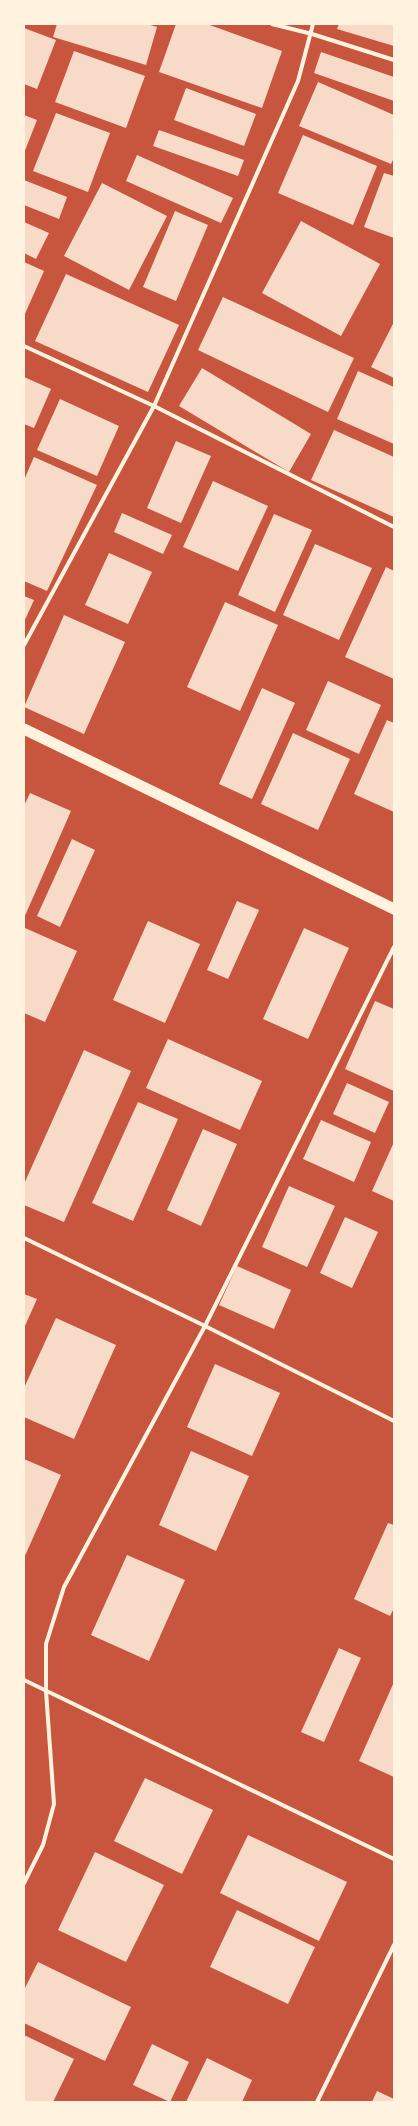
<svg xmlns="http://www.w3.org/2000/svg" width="418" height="2126" viewBox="0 0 418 2126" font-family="Quicksand,sans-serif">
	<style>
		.building { fill: #f7dbc8 }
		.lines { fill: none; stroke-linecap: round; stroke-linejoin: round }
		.minor { stroke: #fff3e0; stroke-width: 4 }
		.trunk { stroke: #fff3e0; stroke-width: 11 }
	</style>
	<rect width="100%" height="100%" fill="#c8553d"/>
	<g class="building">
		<path d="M57,24H147L157,27L146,65L53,37Z"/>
		<path d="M176,24H207L282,51L262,108L159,72Z"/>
		<path d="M339,24H394V46L337,29Z"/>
		<path d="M24,28L56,40L37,89L24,84Z"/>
		<path d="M74,51L145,76L126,128L55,102Z"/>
		<path d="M321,52L394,77V101L314,73Z"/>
		<path d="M318,82L394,115V158L391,164L299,126Z"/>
		<path d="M186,88L256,114L244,146L174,120Z"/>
		<path d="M56,113L110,133L88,192L33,171Z"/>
		<path d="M24,115L37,120L24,153Z"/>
		<path d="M159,130L244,160L238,176L153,146Z"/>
		<path d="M303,135L377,166L353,225L278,193Z"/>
		<path d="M137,155L233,198L221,223L126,181Z"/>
		<path d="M384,173L394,176V238L364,227Z"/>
		<path d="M24,180L67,197L59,219L24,205Z"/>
		<path d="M102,183L167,216L129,290L64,256Z"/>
		<path d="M175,211L208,225L176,301L143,287Z"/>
		<path d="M301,221L380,264L341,336L262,293Z"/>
		<path d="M24,222L49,233L36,259L24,253Z"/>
		<path d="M24,262L44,271L24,316Z"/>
		<path d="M66,274L179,325L148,392L35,341Z"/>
		<path d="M223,297L354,358L328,412L198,350Z"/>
		<path d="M394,322V378L371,367Z"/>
		<path d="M202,368L311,434L289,472L179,406Z"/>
		<path d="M358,371L394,387V444L337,419Z"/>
		<path d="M24,377L51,389L34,428L24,424Z"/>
		<path d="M60,399L119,426L97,476L37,450Z"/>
		<path d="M334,430L394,457V517L311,480Z"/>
		<path d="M176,441L211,456L181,523L147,508Z"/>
		<path d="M34,457L97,485L47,591L24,581V480Z"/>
		<path d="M213,481L268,506L238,571L183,547Z"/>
		<path d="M122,513L172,535L163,554L114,532Z"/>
		<path d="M274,514L312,530L275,612L238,595Z"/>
		<path d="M315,544L372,568L339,640L283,615Z"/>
		<path d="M109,553L152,572L128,624L85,605Z"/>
		<path d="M386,567L394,571V679L345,657Z"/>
		<path d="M24,596L34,600L24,622Z"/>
		<path d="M225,602L278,625L240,711L187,687Z"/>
		<path d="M64,615L125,642L84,734L24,707Z"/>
		<path d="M328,681L381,705L359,754L306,730Z"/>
		<path d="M262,688L295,703L252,799L219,784Z"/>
		<path d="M387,720L394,723V812L354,794Z"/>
		<path d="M293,733L350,759L318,830L261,804Z"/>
		<path d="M30,793L71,811L24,918V806Z"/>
		<path d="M72,839L95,850L60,927L37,916Z"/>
		<path d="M237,901L259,910L228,979L207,970Z"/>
		<path d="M148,921L200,944L165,1023L113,1000Z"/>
		<path d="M25,928L77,951L45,1022L24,1013Z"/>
		<path d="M304,928L349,948L308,1039L263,1019Z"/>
		<path d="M375,1001L394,1009V1091L345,1069Z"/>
		<path d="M168,1039L262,1081L240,1130L146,1088Z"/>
		<path d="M84,1050L131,1071L64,1222L24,1205V1184Z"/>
		<path d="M347,1083L389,1102L375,1133L333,1114Z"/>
		<path d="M138,1102L178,1119L133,1221L92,1203Z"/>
		<path d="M321,1120L371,1142L354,1182L303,1159Z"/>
		<path d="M203,1129L237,1144L201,1226L167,1210Z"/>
		<path d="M394,1142V1201L372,1191Z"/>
		<path d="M289,1186L335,1206L307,1267L262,1247Z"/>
		<path d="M345,1217L378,1232L352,1288L320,1273Z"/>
		<path d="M237,1266L291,1290L274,1329L219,1305Z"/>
		<path d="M24,1294L37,1299L24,1328Z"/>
		<path d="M56,1318L116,1345L74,1439L24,1417V1388Z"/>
		<path d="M215,1364L280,1393L252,1456L187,1427Z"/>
		<path d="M191,1451L249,1476L216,1551L159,1525Z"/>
		<path d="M24,1459L61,1475L24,1558Z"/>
		<path d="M388,1523L394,1525V1608L390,1616L354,1599Z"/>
		<path d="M127,1555L185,1580L149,1661L91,1635Z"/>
		<path d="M339,1648L361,1658L324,1742L301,1732Z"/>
		<path d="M394,1682V1777L359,1761Z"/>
		<path d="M145,1778L213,1810L182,1874L114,1841Z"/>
		<path d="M248,1835L347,1882L319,1941L220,1893Z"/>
		<path d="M95,1852L164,1885L126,1962L58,1930Z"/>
		<path d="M237,1910L315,1947L288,2004L210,1967Z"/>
		<path d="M38,1962L131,2007L105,2061L24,2023V1990Z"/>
		<path d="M24,2035L74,2059L53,2102H24Z"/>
		<path d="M152,2044L189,2062L170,2102L133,2085Z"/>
		<path d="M207,2058L252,2080L242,2102H186Z"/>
		<path d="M377,2091L394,2099V2102H372Z"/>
	</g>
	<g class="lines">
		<g class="minor">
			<path d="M272,24L312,34L394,60"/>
			<path d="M24,346L154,406L394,527"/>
			<path d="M24,645L154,406L298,81L313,24"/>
			<path d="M24,1238L205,1326L394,1421"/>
			<path d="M24,1680L394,1859"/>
			<path d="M24,1883L43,1845L54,1804L46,1691V1644L64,1587L205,1326L394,947"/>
			<path d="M317,2102L394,1945"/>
		</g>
		<path class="trunk" d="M24,729L394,909"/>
	</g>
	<rect width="418" height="2126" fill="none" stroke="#fff3e0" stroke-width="50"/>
</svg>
